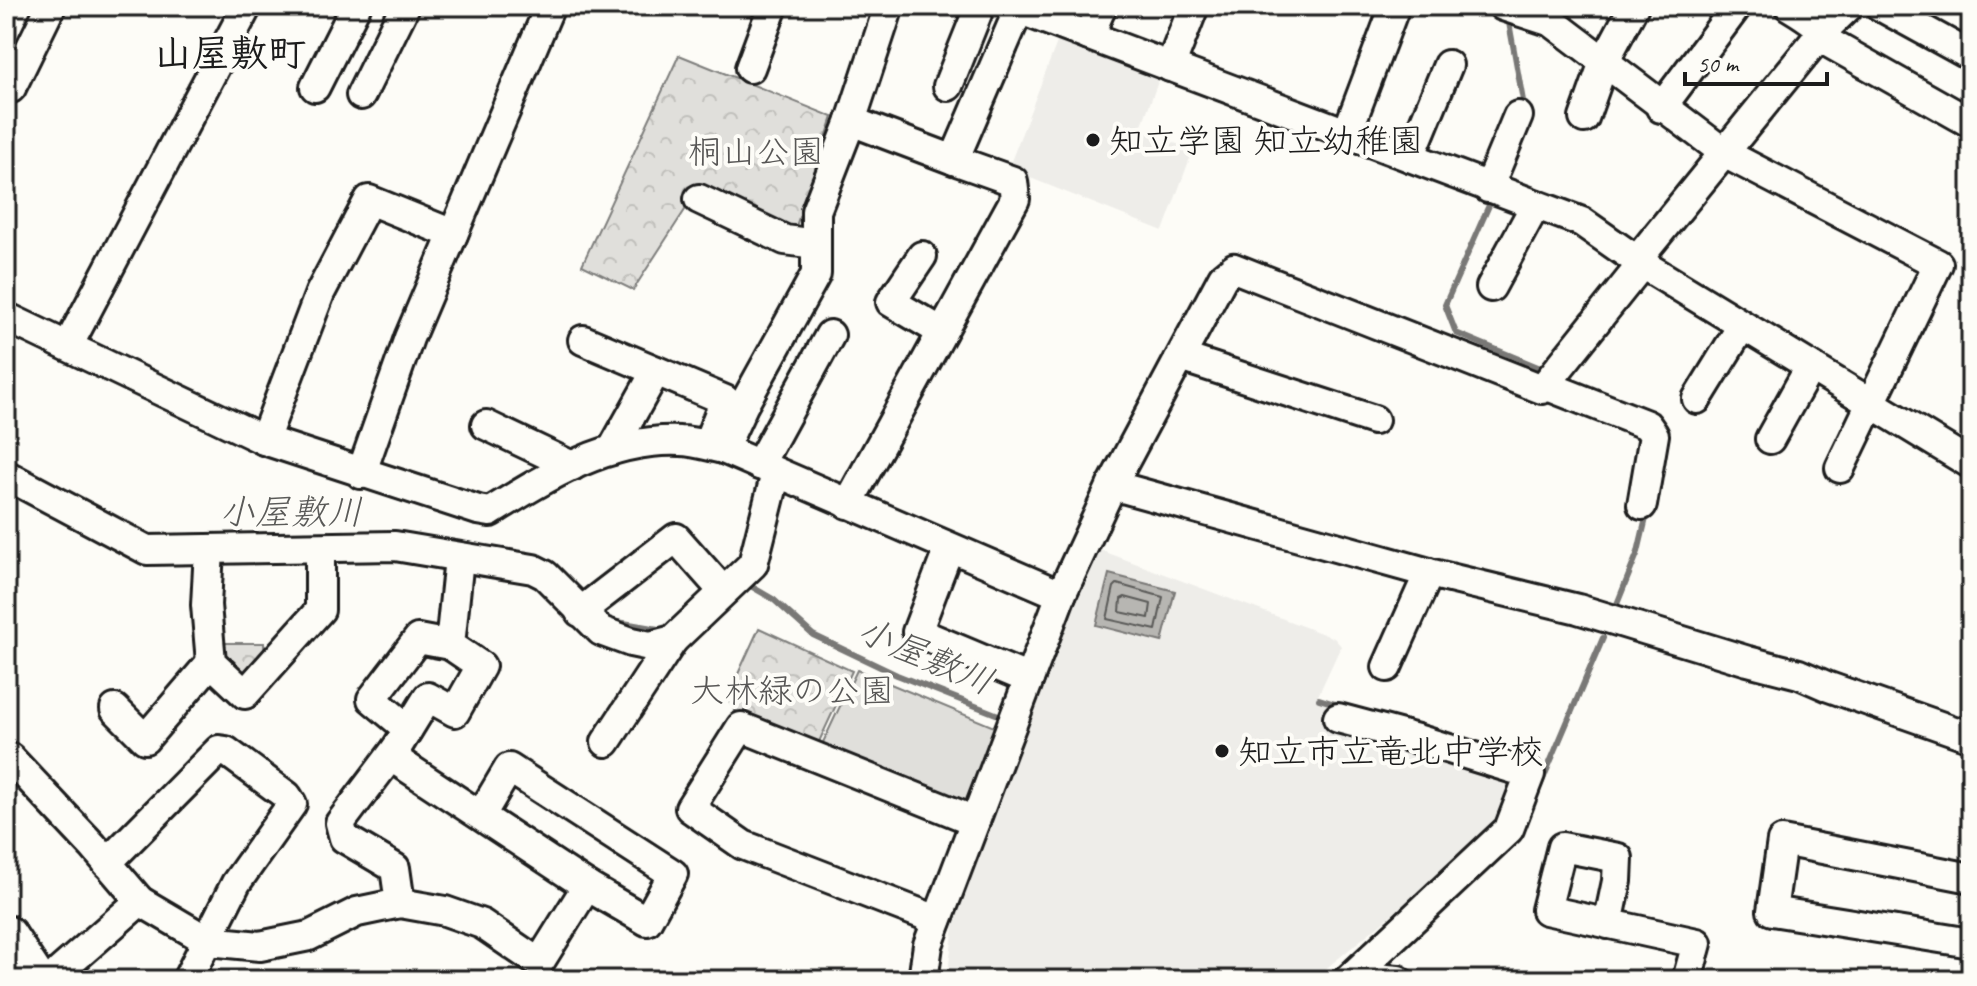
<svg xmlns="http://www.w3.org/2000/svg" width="1977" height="986" viewBox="0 0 1977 986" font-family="Caveat,'Klee One',sans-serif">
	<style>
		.built { fill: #eeede9 }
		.forest { fill: url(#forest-crowns); stroke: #7e7e7c; stroke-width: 2 }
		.pitch { fill: #e0dfdb; stroke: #7e7e7c; stroke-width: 2 }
		.water { fill: #b7b6b2; stroke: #797876; stroke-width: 2 }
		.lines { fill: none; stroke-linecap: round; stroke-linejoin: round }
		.shore { stroke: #5a5a58; stroke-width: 2 }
		.stream { stroke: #797876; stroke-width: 6 }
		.minor-casing { stroke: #1c1c1c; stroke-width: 34 }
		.highway-casing { stroke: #1c1c1c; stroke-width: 46 }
		.minor { stroke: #fdfcf7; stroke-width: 28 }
		.highway { stroke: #fdfcf7; stroke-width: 40 }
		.poi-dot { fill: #1c1c1c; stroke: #fdfcf7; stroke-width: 3 }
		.labels { text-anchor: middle; stroke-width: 8; stroke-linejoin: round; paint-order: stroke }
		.poi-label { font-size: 34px; fill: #1c1c1c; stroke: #fdfcf7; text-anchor: start }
		.park-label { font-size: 34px; fill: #575655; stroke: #fdfcf7 }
		.water-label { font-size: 36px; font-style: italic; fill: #5a5a58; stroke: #fdfcf7 }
		.quarter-label { font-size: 38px; font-weight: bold; fill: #1c1c1c; stroke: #fdfcf7 }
	</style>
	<defs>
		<pattern id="forest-crowns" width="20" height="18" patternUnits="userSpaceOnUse" patternTransform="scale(2)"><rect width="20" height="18" fill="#e0dfdb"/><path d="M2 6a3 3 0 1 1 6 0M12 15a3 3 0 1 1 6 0" fill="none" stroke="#c0bfbb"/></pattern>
	</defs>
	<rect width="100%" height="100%" fill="#fdfcf7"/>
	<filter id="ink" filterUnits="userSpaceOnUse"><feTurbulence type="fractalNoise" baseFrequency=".0125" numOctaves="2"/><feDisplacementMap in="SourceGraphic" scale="16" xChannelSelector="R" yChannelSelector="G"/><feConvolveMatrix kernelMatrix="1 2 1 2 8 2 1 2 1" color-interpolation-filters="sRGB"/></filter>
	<g filter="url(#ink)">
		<g class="built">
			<path d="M1061,32L1162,71L1140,130L1193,150L1163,231L1008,169Z"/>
			<path d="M1092,547L1334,638L1341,646L1316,700L1338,706L1514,778L1501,825L1312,980H947L955,918L1031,718L1024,715Z"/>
		</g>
		<g class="forest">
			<path d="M679,55L833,117L793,235L698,190L633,290L582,265Z"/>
			<path d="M759,628L852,671L817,746L735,711L727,698Z"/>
			<path d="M213,643H264L265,668L245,688Z"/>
		</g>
		<path class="pitch" d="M857,670L999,729L969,814L818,753Z"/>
		<path class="water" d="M1109,574L1175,591L1162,642L1096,625Z"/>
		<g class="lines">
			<g class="shore">
				<path d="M1117,584L1163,597L1156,630L1107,619L1114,587Z"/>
				<path d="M1125,597L1151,604L1149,618L1120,612L1121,599Z"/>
			</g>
			<g class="stream">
				<path d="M1478,6L1482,7"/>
				<path d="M1508,17L1525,112"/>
				<path d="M1490,203L1445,305L1456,333L1538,367"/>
				<path d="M747,584L773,599L813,635L897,675L1006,718"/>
				<path d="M1615,609L1638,552L1647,514"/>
				<path d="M612,621L664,630"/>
				<path d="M1319,699L1345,707"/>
				<path d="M1540,786L1603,638"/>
			</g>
			<g class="minor-casing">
				<g id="minor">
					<path d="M1010,6L1582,222L1642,264L1971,464"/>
					<path d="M1503,6L1552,22L1726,154L1938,264L1840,468"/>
					<path d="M1789,6C1807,17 1821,25 1831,44L1971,123"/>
					<path d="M1880,6L1971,56"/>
					<path d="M1089,36L1102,6"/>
					<path d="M1170,67L1194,6"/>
					<path d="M750,68L773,6"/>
					<path d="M6,84L11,88L51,6"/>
					<path d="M948,86L980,6"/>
					<path d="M315,87L356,6"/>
					<path d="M361,95L405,6"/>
					<path d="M1661,108L1737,6"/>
					<path d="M1584,118L1604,62L1634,6"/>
					<path d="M851,121L954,160L1019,9"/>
					<path d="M1347,133L1395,6"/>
					<path d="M1410,157L1448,65"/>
					<path d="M1488,188L1518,116"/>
					<path d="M699,199L785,240L816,244"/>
					<path d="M922,256L891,302L942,332"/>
					<path d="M1637,260L1824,30L1849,6"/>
					<path d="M1491,287L1529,217L1531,204"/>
					<path d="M6,317L264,440L478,510L490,512C548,476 609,438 680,441C694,441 709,446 723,449L1061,595"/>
					<path d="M583,340L725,400L711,435"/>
					<path d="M68,346L247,6"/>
					<path d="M1181,357L1374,420"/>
					<path d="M1545,385L1647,425L1654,435L1642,505"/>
					<path d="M1697,399L1742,326"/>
					<path d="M486,425L572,466"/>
					<path d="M1770,439L1810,367"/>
					<path d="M264,440L320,293L369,200L453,234"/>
					<path d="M723,449L743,406L816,274V211L851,121L889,6"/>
					<path d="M612,450L656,371"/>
					<path d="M759,465L830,335"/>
					<path d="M361,474L409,338L550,6"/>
					<path d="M6,475L147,550L395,546L533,569L545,575L601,631L631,642L650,646L673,640L753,564L776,473"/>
					<path d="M1112,485L1429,573L1578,609L1748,661L1799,674L1829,687L1971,737"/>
					<path d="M848,504L1015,199L1013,181L954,160"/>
					<path d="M949,548L917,632L1029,679"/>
					<path d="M209,550L206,605L211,662L245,694L320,610V548"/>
					<path d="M580,612L676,538L723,591"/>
					<path d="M1387,667L1429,573"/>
					<path d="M115,709L145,739L211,662"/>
					<path d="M1338,718L1417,739L1530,774L1509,829L1348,980"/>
					<path d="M408,729L372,699L418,639L450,645"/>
					<path d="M606,742L673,640"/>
					<path d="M396,749L399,762L587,886L647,921L673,874L509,768L481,815"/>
					<path d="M6,761L10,758L93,846L140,901L208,941L260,946L309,936L357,912L400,903L445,911L482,924L539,963L587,886"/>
					<path d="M107,863L219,750L226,751L287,796L292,804L236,883L187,980"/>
					<path d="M1971,878L1782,841L1772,911L1971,943"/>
					<path d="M400,903L395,868L344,838L340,823L396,749L428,697L455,712L481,666L450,645L459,558"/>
					<path d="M937,920L743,845L690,808L741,727L975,821"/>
					<path d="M1608,924L1617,881L1618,858L1562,847L1546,910L1697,943L1687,980"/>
					<path d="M60,971L140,901"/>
					<path d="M1353,976L1398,980"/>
					<path d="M923,980L928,945L1061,595L1112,485L1223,277L1234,268L1542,389L1642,264"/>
				</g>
			</g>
			<g class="highway-casing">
				<path id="highway" d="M6,936L35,980"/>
			</g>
			<use href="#minor" class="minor"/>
			<use href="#highway" class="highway"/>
		</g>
	</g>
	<g class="poi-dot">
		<circle cx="1093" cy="140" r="8"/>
		<circle cx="1222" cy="751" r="8"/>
	</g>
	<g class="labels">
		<g class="poi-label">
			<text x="1109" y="152">知立学園 知立幼稚園</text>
			<text x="1238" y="763">知立市立竜北中学校</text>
		</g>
		<g class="park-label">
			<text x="756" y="163">桐山公園</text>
			<text x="792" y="702">大林緑の公園</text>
		</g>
		<g class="water-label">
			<text x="291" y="524">小屋敷川</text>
			<text transform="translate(926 655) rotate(23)" y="13">小屋敷川</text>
		</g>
		<g class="quarter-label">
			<text x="230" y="66">山屋敷町</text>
		</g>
	</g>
	<rect width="1977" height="986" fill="none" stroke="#fdfcf7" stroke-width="32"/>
	<rect x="16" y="16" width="1945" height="954" fill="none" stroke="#1c1c1c" stroke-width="3" filter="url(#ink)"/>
	<path d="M1685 72v12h142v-12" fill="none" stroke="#1c1c1c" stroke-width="4"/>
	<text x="1697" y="72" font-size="24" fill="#1c1c1c" stroke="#fdfcf7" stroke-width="6" paint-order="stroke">50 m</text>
</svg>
